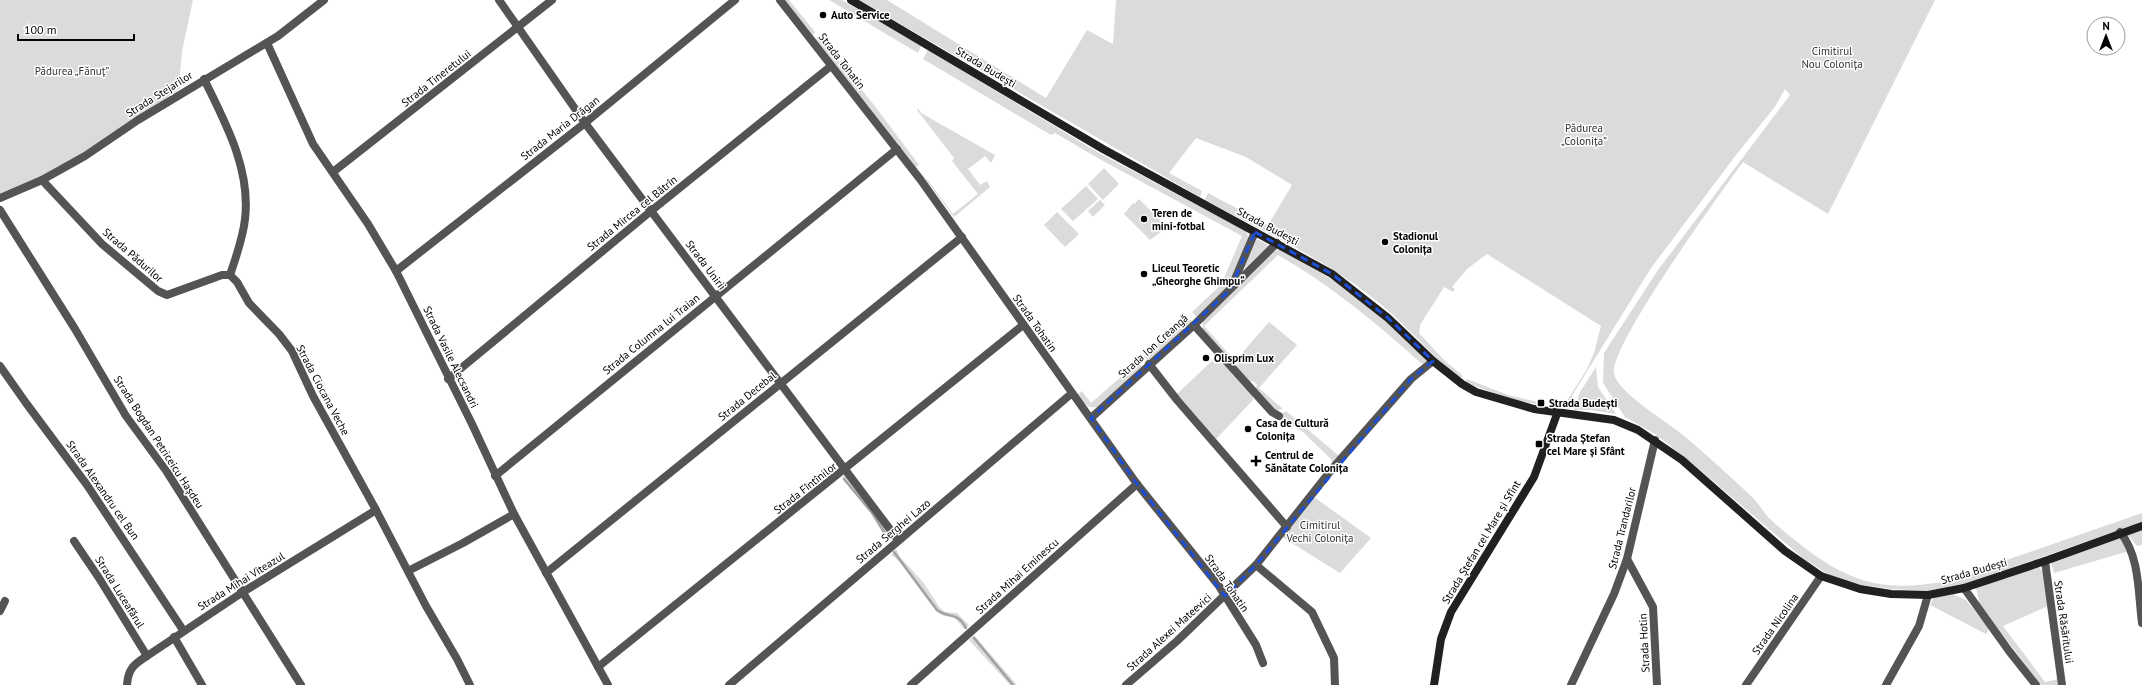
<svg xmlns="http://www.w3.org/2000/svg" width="2142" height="685" viewBox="0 0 2142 685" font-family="'PT Sans',sans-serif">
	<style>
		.green { fill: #dbdbdb }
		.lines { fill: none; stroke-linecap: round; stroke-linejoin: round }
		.stream { stroke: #a2a2a2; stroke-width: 2.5 }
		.street { stroke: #545454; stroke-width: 8 }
		.secondary { stroke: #212121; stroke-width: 8 }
		.marked { fill: none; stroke: #1d4ed8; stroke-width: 3; stroke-dasharray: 8 5; stroke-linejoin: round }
		.poi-dot { fill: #000; stroke: #fff; stroke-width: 1.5 }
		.labels { text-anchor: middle; stroke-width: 3; stroke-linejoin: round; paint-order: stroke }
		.poi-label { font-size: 11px; font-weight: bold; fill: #000; stroke: #fff; text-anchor: start }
		.park-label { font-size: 11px; fill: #323232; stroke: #fff }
		.street-label { font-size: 11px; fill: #000; stroke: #fff }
	</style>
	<rect width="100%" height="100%" fill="#fff"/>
	<g class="green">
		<path d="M0,0H193L182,51L179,84L181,88L81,155L40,177L0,195Z"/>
		<path d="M785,0H789L815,32L813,35Z"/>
		<path d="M829,0H842L921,46L918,53Z"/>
		<path d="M859,0H887L1046,98L1087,30L1113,44L1116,0H1935L1828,214L1743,162C1722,191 1607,349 1614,374C1619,394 1671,424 1688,439C1710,458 1732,478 1753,498C1759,504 1763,511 1768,517C1778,527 1790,536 1801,545C1841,576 1874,591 1927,584C1947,582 1967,579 1984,568L2142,513V522L1968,583L1927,591L1891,589L1855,584L1831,576L1804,559L1692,463L1655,434L1625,417L1603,383L1604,353L1658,270L1790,95L1785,89L1774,108L1736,155L1651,268L1573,394L1569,409L1546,404L1563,407L1587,369L1594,353L1601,326L1487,254L1467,269L1452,287L1455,289L1453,292L1444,287L1420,325L1419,333L1442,358L1463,376L1459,378C1427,352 1402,319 1369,295C1319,256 1261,230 1205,200L1208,193L1268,225L1292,185L1246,157L1196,138L1169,173L1202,191L1200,197Z"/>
		<path d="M819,37L874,105L919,165L916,167L816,39Z"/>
		<path d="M928,50L1099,153L1246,231L1249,239L1226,289L1197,317L1192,312L1221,285L1242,236L1103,161L1055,133L1051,135L923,59Z"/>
		<path d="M918,108L921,113L995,155L991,163L985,156L968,169L980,185L987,181L990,187L954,217L926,180L927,179L953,214L978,194L952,161L954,158L917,110Z"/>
		<path d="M1104,168L1119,184L1103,200L1088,184Z"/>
		<path d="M1086,186L1098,199L1073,221L1061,209Z"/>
		<path d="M1139,199L1165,225L1159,230L1161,232L1150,240L1124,214L1133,203L1134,204Z"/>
		<path d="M1100,200L1105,205L1093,217L1088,211Z"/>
		<path d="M1057,212L1079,234L1065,247L1044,225Z"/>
		<path d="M1257,239L1267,244L1268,246L1245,268L1244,267Z"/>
		<path d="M1280,249L1351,291L1376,312L1427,361L1422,364C1377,324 1331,285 1278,255L1204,326L1235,361L1269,322L1297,345L1259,388L1283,409L1274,411L1255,388L1257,385L1253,381L1248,383L1235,367L1238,364L1236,362L1233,364L1203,331V321L1274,251Z"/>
		<path d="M1187,317L1192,322L1151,359L1147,360L1143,357Z"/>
		<path d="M1220,359L1253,395V400L1216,439L1177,394L1212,361L1215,364Z"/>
		<path d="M1139,361L1142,367L1098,407C1087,409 1084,403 1077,395L1082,391L1091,403Z"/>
		<path d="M1596,367L1598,387L1616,414L1591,410H1574L1580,392Z"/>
		<path d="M1467,379L1508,395L1538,402L1535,404L1509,399L1465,382Z"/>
		<path d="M1286,411L1339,456L1332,463L1331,459L1303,432L1277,417Z"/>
		<path d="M845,475L890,532L891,539L888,542L870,512L842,477Z"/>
		<path d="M1314,497L1371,538L1340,573L1282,537Z"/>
		<path d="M2142,530V545L2137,546L2127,534Z"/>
		<path d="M2119,538L2129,551L2054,573L2051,562Z"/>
		<path d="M896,549L900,557L923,582L940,608L945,612L957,613L969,625L965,630L954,617L944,616L936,611L898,560L891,555Z"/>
		<path d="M2037,566L2042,570L2048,606L2003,626L2045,682L2058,679L2059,685H2041L1980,605L1976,588Z"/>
		<path d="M1953,594L1966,600L1989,629L1986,634L1930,605L1934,597Z"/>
		<path d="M974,635L1017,685H1010L969,640Z"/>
	</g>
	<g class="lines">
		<g class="stream">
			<path d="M844,479L873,514L889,540"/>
			<path d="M894,552L937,610C949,619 957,611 966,628"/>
			<path d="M974,638L1013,685"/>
		</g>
		<g class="street">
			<path d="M499,0L585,123L898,540"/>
			<path d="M780,0L920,179L1137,484L1219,586L1256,645L1263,663"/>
			<path d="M267,43L313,144L368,224L396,271L472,424L514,514L608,685"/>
			<path d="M204,79C225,122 251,169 245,219C243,238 236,257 230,275L237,282L249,303L279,334L292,351L313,396L376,510L426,606L457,659L470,685"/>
			<path d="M333,172L552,0"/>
			<path d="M42,180L102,244L158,291L167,295L222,275H230"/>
			<path d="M0,198L42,180L85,156L138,120L278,36L324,0"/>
			<path d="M0,210L75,329L126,416L167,472L301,685"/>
			<path d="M396,271L585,123L735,0"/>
			<path d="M1232,286L1255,232"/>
			<path d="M1194,325L1272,412L1279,416"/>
			<path d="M1149,364L1177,400L1287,527"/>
			<path d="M0,366L26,403L87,485L183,630"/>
			<path d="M448,379L651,211L831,66"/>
			<path d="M1091,418L1194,325L1277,243"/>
			<path d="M495,476L897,149"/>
			<path d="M2120,532C2140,556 2138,593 2142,623"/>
			<path d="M74,541L99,578L147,656"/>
			<path d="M1627,559L1653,607L1657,685"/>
			<path d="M2045,561L2062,685"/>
			<path d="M1256,565L1312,612L1334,658L1335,685"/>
			<path d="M408,571L463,543L514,514"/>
			<path d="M546,573L962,237"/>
			<path d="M1964,588L2009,651L2036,685"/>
			<path d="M0,611L5,601"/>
			<path d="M174,637L202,685"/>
			<path d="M598,667L1023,325"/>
			<path d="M127,685C128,669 134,664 147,656L243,592L376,510"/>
			<path d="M729,685L1071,394"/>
			<path d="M911,685L1137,484"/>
			<path d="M1126,685L1177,641L1256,565L1332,469L1411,379L1433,361"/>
			<path d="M1571,685L1614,594L1627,559L1655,440"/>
			<path d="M1746,685L1821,576"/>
			<path d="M1886,685L1919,626L1928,595"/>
		</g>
		<g class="secondary">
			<path d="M851,0L1103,149L1332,274L1388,318L1433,361L1462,384L1476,392L1534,409L1614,420L1638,430L1682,460L1785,551L1821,576L1860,589L1891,594L1928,595L1964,588L2045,561L2142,526"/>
			<path d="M1434,685L1441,639L1451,612L1534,477L1557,414"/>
		</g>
	</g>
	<path class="marked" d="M1255,232L1332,274L1388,318L1433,361L1411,379L1256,565L1225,596L1137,484L1091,418L1230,290Z"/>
	<g class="poi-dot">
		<circle cx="823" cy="15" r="4"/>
		<circle cx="1144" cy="219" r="4"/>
		<circle cx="1385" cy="242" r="4"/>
		<circle cx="1144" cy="274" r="4"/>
		<circle cx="1206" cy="358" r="4"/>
		<rect x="1537" y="399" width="8" height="8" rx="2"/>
		<circle cx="1248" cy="429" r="4"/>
		<rect x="1535" y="440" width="8" height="8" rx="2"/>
		<path d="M1254 455h4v4h4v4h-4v4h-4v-4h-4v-4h4z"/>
	</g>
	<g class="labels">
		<g class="poi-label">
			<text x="831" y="19">Auto Service</text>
			<text x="1152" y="217">Teren de<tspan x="1152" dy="13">mini-fotbal</tspan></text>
			<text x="1393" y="240">Stadionul<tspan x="1393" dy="13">Colonița</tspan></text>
			<text x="1152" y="272">Liceul Teoretic<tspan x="1152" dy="13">„Gheorghe Ghimpu“</tspan></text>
			<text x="1214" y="362">Olisprim Lux</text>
			<text x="1549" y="407">Strada Budești</text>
			<text x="1256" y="427">Casa de Cultură<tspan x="1256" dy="13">Colonița</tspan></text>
			<text x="1547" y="442">Strada Ștefan<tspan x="1547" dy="13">cel Mare și Sfânt</tspan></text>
			<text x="1265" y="459">Centrul de<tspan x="1265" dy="13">Sănătate Colonița</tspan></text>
		</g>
		<g class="park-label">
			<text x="1832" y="55">Cimitirul<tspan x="1832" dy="13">Nou Colonița</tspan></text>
			<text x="72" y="75">Pădurea „Fănuț”</text>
			<text x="1584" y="132">Pădurea<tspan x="1584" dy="13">„Colonița”</tspan></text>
			<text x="1320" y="529">Cimitirul<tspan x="1320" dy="13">Vechi Colonița</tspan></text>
		</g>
		<g class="street-label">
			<text transform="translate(842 61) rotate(52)" y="4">Strada Tohatin</text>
			<text transform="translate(986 67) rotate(31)" y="4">Strada Budești</text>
			<text transform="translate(436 78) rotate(-38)" y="4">Strada Tineretului</text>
			<text transform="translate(159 94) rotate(-32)" y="4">Strada Stejarilor</text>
			<text transform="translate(560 128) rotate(-38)" y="4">Strada Maria Drăgan</text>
			<text transform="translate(632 213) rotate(-39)" y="4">Strada Mircea cel Bătrîn</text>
			<text transform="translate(1268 226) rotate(28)" y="4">Strada Budești</text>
			<text transform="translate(133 255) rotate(41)" y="4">Strada Pădurilor</text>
			<text transform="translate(706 265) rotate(53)" y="4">Strada Unirii</text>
			<text transform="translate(1035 323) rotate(55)" y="4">Strada Tohatin</text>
			<text transform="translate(651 334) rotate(-39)" y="4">Strada Columna lui Traian</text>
			<text transform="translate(1153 346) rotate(-42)" y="4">Strada Ion Creangă</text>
			<text transform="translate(451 357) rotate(64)" y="4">Strada Vasile Alecsandri</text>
			<text transform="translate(323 390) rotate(62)" y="4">Strada Ciocana Veche</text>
			<text transform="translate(747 396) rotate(-39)" y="4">Strada Decebal</text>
			<text transform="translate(159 442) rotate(57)" y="4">Strada Bogdan Petriceicu Hașdeu</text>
			<text transform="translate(805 488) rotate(-38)" y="4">Strada Fîntînilor</text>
			<text transform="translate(103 490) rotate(55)" y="4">Strada Alexandru cel Bun</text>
			<text transform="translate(1622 528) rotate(-76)" y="4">Strada Trandarilor</text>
			<text transform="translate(893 531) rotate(-40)" y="4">Strada Serghei Lazo</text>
			<text transform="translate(1481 542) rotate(-59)" y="4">Strada Ștefan cel Mare și Sfînt</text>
			<text transform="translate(1974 571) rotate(-16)" y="4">Strada Budești</text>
			<text transform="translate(1017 576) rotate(-42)" y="4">Strada Mihai Eminescu</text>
			<text transform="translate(241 581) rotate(-32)" y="4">Strada Mihai Viteazul</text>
			<text transform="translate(1227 583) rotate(55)" y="4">Strada Tohatin</text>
			<text transform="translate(120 592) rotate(58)" y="4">Strada Luceafărul</text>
			<text transform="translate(2064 622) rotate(82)" y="4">Strada Răsăritului</text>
			<text transform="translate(1775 624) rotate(-55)" y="4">Strada Nicolina</text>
			<text transform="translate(1169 632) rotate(-42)" y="4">Strada Alexei Mateevici</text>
			<text transform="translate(1644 643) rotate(-93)" y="4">Strada Hotin</text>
		</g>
	</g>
	<g transform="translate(2106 36)"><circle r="19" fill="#ffffff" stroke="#999999"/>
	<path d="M0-3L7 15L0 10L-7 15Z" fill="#000000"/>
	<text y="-6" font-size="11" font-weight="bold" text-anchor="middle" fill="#000000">N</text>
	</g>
	<path d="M18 34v6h116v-6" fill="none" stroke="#000000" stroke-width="2"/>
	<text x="24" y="34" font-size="12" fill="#000000" stroke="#ffffff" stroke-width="3" paint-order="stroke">100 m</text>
</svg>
